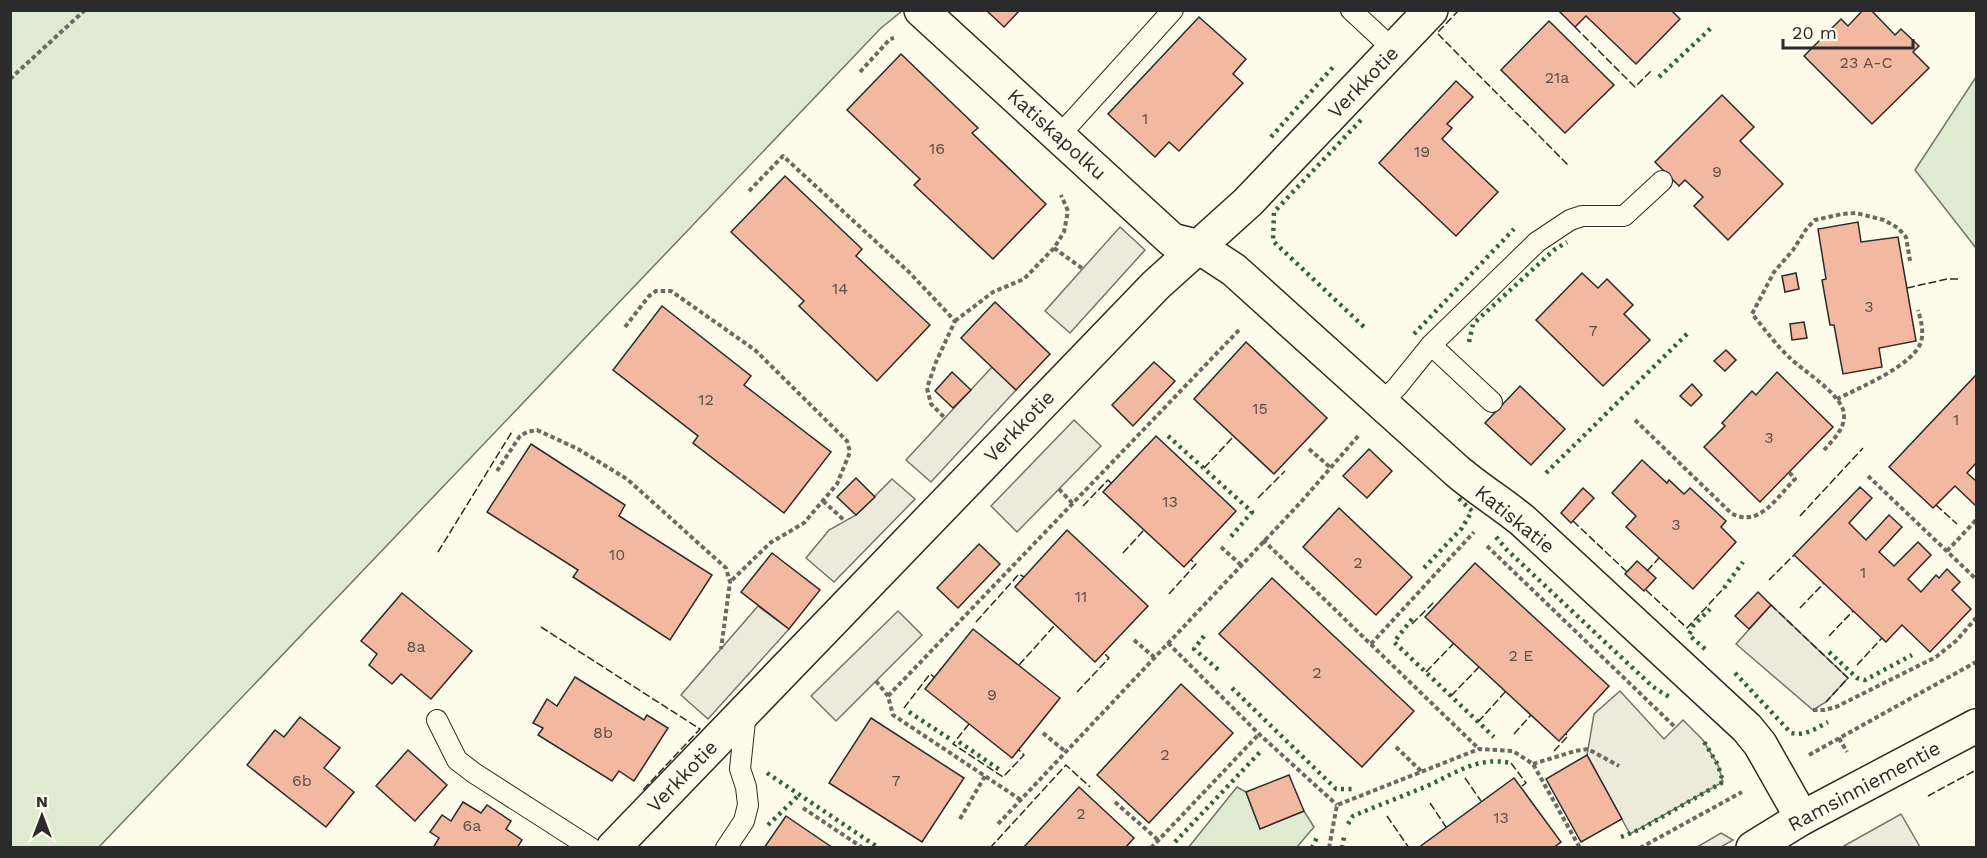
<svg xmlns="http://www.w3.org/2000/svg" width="1987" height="858" viewBox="0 0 1987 858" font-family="'Work Sans',sans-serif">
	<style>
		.green { fill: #deebd1; stroke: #74746e; stroke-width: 1.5 }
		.parking { fill: #eceadb; stroke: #74746e; stroke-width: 1.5 }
		.building { fill: #f2b8a0; stroke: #2b2b2b; stroke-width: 1.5 }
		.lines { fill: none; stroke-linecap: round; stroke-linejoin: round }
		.lane-casing { stroke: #2b2b2b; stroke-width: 22 }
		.street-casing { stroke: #2b2b2b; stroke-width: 36 }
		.secondary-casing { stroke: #2b2b2b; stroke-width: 36 }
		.path { stroke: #6a6964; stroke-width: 4; stroke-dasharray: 4.5 3; stroke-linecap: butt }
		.lane { stroke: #fdfbea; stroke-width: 20 }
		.street { stroke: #fdfbea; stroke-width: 33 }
		.secondary { stroke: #fdfbea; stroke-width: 33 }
		.hedge { stroke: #34623c; stroke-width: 4.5; stroke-dasharray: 3 4.5; stroke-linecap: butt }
		.fence { stroke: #2b2b2b; stroke-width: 1.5; stroke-dasharray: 8 3; stroke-linecap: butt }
		.labels { text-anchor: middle; stroke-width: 4.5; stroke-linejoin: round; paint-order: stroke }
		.number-label { font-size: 16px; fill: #5d4e48 }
		.street-label { font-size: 20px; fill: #2b2b2b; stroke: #fdfbea }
	</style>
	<rect width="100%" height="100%" fill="#fdfbea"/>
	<g class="green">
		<path d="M10,11L11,10L902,11L881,28L98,848L11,847Z"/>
		<path d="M1976,77V248L1915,170Z"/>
		<path d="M1237,787L1246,792L1260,828L1304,811L1314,827L1297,847L1188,848Z"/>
	</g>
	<g class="parking">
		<path d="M1120,227L1145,250L1070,333L1045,311Z"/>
		<path d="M992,367L1016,390L931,482L906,460Z"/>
		<path d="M1074,420L1101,446L1017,532L991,506Z"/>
		<path d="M892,479L915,499L834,582L806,558L829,530L856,515Z"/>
		<path d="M1771,605L1848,678L1826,702L1813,710L1736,644Z"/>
		<path d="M758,606L789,629L708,719L681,695Z"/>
		<path d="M898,611L922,635L836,721L811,696Z"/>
		<path d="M1620,691L1664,739L1683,720L1703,740L1718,765L1723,782L1630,834L1587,755L1594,714Z"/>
		<path d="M1901,814L1920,847H1842Z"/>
		<path d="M1721,833L1733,840L1721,847H1697Z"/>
	</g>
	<g class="building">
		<path d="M986,10H1020L1004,27Z"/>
		<path d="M1558,10H1671L1680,19L1636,64L1586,16L1575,27Z"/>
		<path d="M1863,10H1871L1895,35L1901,29L1919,46L1913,52L1929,68L1872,124L1804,56L1841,19L1848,26Z"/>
		<path d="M1199,17L1246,59L1233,74L1243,83L1179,151L1169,142L1155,157L1108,114Z"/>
		<path d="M1549,21L1614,85L1565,133L1501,70Z"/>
		<path d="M901,54L978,128L972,133L1046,204L993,259L914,185L920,179L847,110Z"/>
		<path d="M1456,81L1473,97L1447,124L1452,128L1442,139L1498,192L1456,236L1379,163Z"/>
		<path d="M1722,95L1754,127L1740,141L1783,184L1728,240L1694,206L1703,197L1685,180L1679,186L1655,162Z"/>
		<path d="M785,176L862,249L856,256L930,325L877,381L799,306L804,301L731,232Z"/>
		<path d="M1858,222L1861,242L1898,237L1916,341L1879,348L1882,367L1843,374L1834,325H1830L1822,280L1826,279L1818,229Z"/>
		<path d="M1582,273L1598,288L1607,279L1633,305L1624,314L1650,340L1603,386L1536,320Z"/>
		<path d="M1796,273L1799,289L1785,292L1782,276Z"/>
		<path d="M995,302L1050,354L1016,390L961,338Z"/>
		<path d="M662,306L751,376L744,385L831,452L784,513L693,443L698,436L613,370Z"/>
		<path d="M1804,322L1807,338L1792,340L1790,324Z"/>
		<path d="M1246,342L1327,418L1274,474L1194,399Z"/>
		<path d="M1726,350L1736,360L1725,371L1714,361Z"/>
		<path d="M1154,362L1175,381L1133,426L1112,405Z"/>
		<path d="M952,372L971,390L953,408L935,391Z"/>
		<path d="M1777,372L1833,427L1760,502L1704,447L1725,426L1722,423L1752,391L1756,395Z"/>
		<path d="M1976,375V463L1967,473L1976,481V506L1955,486L1933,508L1889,467Z"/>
		<path d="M1692,384L1702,395L1691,406L1680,396Z"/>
		<path d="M1520,386L1565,429L1531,465L1485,423Z"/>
		<path d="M1156,436L1236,511L1184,567L1103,492Z"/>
		<path d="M531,444L625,505L619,516L712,575L670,640L573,577L578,570L487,512Z"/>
		<path d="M1369,449L1392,471L1367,498L1343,476Z"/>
		<path d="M1642,460L1667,483L1669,480L1684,494L1690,488L1726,521L1721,527L1736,542L1693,589L1626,527L1636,516L1612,493Z"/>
		<path d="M856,478L875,497L856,515L837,497Z"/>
		<path d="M1860,487L1872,498L1849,523L1866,540L1889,515L1902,527L1879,552L1894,566L1918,542L1931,555L1908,579L1921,592L1936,575L1939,578L1947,569L1960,582L1952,590L1971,609L1930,652L1902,625L1886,642L1794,555Z"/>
		<path d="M1583,488L1594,498L1571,523L1561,513Z"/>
		<path d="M1339,508L1412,577L1376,615L1303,547Z"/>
		<path d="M1067,530L1148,606L1095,662L1015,587Z"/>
		<path d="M979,544L1000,564L958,608L937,588Z"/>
		<path d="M772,553L820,590L789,629L741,592Z"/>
		<path d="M1637,561L1656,578L1644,591L1625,574Z"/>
		<path d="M1475,563L1609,686L1559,741L1425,617Z"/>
		<path d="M1272,578L1414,711L1362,767L1219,634Z"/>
		<path d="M1758,592L1771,605L1749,629L1735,616Z"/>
		<path d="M402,593L472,651L431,699L401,674L392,684L369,665L377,654L361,641Z"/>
		<path d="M973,629L1060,698L1012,758L925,689Z"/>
		<path d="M575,677L644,720L647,715L668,728L634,781L619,771L612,781L538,735L543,728L533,723L547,699L557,706Z"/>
		<path d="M1181,684L1233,733L1149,823L1097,775Z"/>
		<path d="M300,717L340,748L324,768L354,792L326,827L247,765L275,730L284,737Z"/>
		<path d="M871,718L964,778L922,842L829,783Z"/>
		<path d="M408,750L447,785L415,821L376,786Z"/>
		<path d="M1587,755L1622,819L1581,842L1546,779Z"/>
		<path d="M1289,775L1304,811L1260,829L1246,792Z"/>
		<path d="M1514,778L1561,842L1553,848H1418Z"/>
		<path d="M1079,787L1134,838L1125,848H1023Z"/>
		<path d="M463,802L481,813L487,805L511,821L506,829L522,840L517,848H433L439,838L430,832L442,815L451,821Z"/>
		<path d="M786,816L833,848H764Z"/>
	</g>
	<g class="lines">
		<g class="lane-casing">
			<g id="lane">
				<path d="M1351,10L1394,50"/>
				<path d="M1059,136L1173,10"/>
				<path d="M1431,345L1492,402"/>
				<path d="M1382,402L1397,387L1431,345L1537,242L1570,220L1582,216H1624L1662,181"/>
				<path d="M437,720L457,760L474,773L591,848"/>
				<path d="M726,848L744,821L748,805L746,787L740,769L746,711"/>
			</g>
		</g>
		<g class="street-casing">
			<g id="street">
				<path d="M921,10L1172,240L1199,247L1234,270L1457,471C1478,489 1501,503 1522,520L1747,728L1760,744L1802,818"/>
				<path d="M613,848L1156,285L1248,202L1431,10"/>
			</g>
		</g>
		<g class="secondary-casing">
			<path id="secondary" d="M1753,848L1802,818L1976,726"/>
		</g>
		<g class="path">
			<path d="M860,72L890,39L894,38"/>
			<path d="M10,79L85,10"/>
			<path d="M749,191L783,156L910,273L955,321L936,362L927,388L931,404L945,418"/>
			<path d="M1054,248L1083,269"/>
			<path d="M955,321L993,292L1024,279L1054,248L1064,232L1068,211L1061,195"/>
			<path d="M625,327L649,296L656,291H671L755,350L847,441L850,452L837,484L804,523L770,543L730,582"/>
			<path d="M1837,399C1859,388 1914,365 1921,342C1924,331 1921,321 1918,310"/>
			<path d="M1635,420L1731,513C1759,529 1777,497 1795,479L1789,472"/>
			<path d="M1309,449L1331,468"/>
			<path d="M1824,450C1833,440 1845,429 1844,414C1842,394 1803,371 1789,357C1775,344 1764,328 1752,314L1774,272L1793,250L1807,228L1815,220L1842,214L1856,213L1884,220L1898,228L1906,237L1910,261"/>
			<path d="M497,471L520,436L527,432L537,430L578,449L627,479L726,568L730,582L721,649"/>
			<path d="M1868,476L1976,579"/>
			<path d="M1059,489L1073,504"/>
			<path d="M823,501L845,521"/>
			<path d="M1263,540L1479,749"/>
			<path d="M1487,546L1676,728"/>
			<path d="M1221,547L1241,565"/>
			<path d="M1947,551L1976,520"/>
			<path d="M1134,640L1154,657"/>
			<path d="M1168,643L1259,734L1337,805"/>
			<path d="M1371,644L1474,532"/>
			<path d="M876,681L888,696L893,715L1021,800"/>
			<path d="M888,696L1240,329"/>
			<path d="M1813,710H1824L1836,707L1936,657L1956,641L1976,618"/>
			<path d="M1043,733L1066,752"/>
			<path d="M1839,738L1847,752"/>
			<path d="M1396,747L1421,771"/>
			<path d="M1809,755L1976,662"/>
			<path d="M1533,764L1575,751L1588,749L1619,766"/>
			<path d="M1115,802L1158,840"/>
			<path d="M803,808L863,848"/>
			<path d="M960,819L985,776"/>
			<path d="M998,824L1301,502L1359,435"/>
			<path d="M1151,848L1259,734"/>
			<path d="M1329,848L1337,805L1479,749L1513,751L1533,764L1580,848"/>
			<path d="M1640,848L1742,792"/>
		</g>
		<use href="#lane" class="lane"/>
		<use href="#street" class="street"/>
		<use href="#secondary" class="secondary"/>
		<g class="hedge">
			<path d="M1385,11V10"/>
			<path d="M1659,77L1711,28"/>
			<path d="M1361,120L1274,212L1273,241L1364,327"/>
			<path d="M1271,137L1333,67"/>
			<path d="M1414,334L1514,229"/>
			<path d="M1469,342L1473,324L1554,250L1567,242"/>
			<path d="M1168,436L1252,512L1228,540"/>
			<path d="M1546,473L1690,331"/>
			<path d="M1496,537L1507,550L1653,687L1671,698"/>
			<path d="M1424,568L1462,528L1472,511L1456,496"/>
			<path d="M1724,588L1743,562"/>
			<path d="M1412,619L1394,642L1494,737"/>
			<path d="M1204,636L1194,649L1221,672"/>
			<path d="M1705,649L1689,635L1693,626L1710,609"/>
			<path d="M1829,652L1857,678L1865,680L1912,655"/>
			<path d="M1735,673L1791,733C1805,736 1815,729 1828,722"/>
			<path d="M1232,688L1336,789H1353"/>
			<path d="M909,712L950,739"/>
			<path d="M959,742L1000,770"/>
			<path d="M767,773L879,848"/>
			<path d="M1348,824L1353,816C1377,806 1403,796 1427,786C1456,773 1478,756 1511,763"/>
			<path d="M768,825L799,795"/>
			<path d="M1621,837L1641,829L1723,782L1718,765L1703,740"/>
			<path d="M1175,842L1260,752"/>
			<path d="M1312,848L1318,835"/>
			<path d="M1342,848L1344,837"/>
		</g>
		<g class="fence">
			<path d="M1459,10L1437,33L1569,166"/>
			<path d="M1575,27L1635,87L1651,71"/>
			<path d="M1907,288L1947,279H1958"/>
			<path d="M1204,468L1234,436"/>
			<path d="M1258,498L1285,471"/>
			<path d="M1936,505L1957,524"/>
			<path d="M1083,506L1108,480L1111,483"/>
			<path d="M1800,516L1863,448"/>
			<path d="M1573,521L1627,572"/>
			<path d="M438,552L513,430"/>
			<path d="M1123,553L1144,530"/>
			<path d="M1647,571L1659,558"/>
			<path d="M1769,580L1794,555"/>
			<path d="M1646,590L1687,628L1724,588"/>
			<path d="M1169,594L1196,564L1191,560"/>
			<path d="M1771,605L1848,678L1826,702"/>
			<path d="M1800,608L1824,583"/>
			<path d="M976,622L1019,574L1024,577"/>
			<path d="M1412,624L1433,603L1435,605"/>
			<path d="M541,627L700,729L643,790"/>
			<path d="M1829,636L1853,611"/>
			<path d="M1019,665L1055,625"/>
			<path d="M1857,665L1882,638"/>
			<path d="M1426,672L1454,643"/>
			<path d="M1077,692L1109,658L1104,653"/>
			<path d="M1451,696L1479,667"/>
			<path d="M904,708L930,674L934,677"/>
			<path d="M1478,722L1506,691"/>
			<path d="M969,724L953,744L1003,777L1024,755L1018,749"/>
			<path d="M1514,734L1531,715"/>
			<path d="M1554,751L1568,736L1566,734"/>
			<path d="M1511,763L1526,783L1521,787"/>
			<path d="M1465,778L1481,801"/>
			<path d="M1928,796L1976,770"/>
			<path d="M1430,803L1446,827"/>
			<path d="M1387,816L1409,848"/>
			<path d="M990,848L1066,765L1090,787"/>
		</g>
	</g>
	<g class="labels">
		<g class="number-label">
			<text x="1866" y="68">23 A-C</text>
			<text x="1557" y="83">21a</text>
			<text x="1145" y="124">1</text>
			<text x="937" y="154">16</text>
			<text x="1422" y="157">19</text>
			<text x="1717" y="177">9</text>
			<text x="840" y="294">14</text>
			<text x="1869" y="312">3</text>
			<text x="1593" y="336">7</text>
			<text x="706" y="405">12</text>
			<text x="1260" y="414">15</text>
			<text x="1956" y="425">1</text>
			<text x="1769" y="443">3</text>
			<text x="1170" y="507">13</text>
			<text x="1676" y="530">3</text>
			<text x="617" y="560">10</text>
			<text x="1358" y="568">2</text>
			<text x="1863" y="578">1</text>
			<text x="1081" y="602">11</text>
			<text x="416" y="652">8a</text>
			<text x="1521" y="661">2 E</text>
			<text x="1317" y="678">2</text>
			<text x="992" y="700">9</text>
			<text x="603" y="738">8b</text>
			<text x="1165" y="760">2</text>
			<text x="302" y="786">6b</text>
			<text x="896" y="786">7</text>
			<text x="1081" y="819">2</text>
			<text x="1501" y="823">13</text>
			<text x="472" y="831">6a</text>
		</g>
		<g class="street-label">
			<text transform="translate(1363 82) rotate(-46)" y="7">Verkkotie</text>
			<text transform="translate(1057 134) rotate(42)" y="7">Katiskapolku</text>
			<text transform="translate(1019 426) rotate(-46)" y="7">Verkkotie</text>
			<text transform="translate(1515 519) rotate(39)" y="7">Katiskatie</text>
			<text transform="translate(682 776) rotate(-46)" y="7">Verkkotie</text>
			<text transform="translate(1864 786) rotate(-28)" y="7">Ramsinniementie</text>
		</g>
	</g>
	<rect width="1987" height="858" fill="none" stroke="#2b2b2b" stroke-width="24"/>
	<g transform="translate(42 816)" stroke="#fdfbea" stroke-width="4.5" paint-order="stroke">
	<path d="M0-4.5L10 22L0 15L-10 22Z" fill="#2b2b2b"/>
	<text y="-9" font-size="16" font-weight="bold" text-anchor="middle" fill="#2b2b2b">N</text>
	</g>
	<path d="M1783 39v9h130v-9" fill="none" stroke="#2b2b2b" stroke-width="3"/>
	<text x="1792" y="39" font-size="18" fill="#2b2b2b" stroke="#fdfbea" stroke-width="4.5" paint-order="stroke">20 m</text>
</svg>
